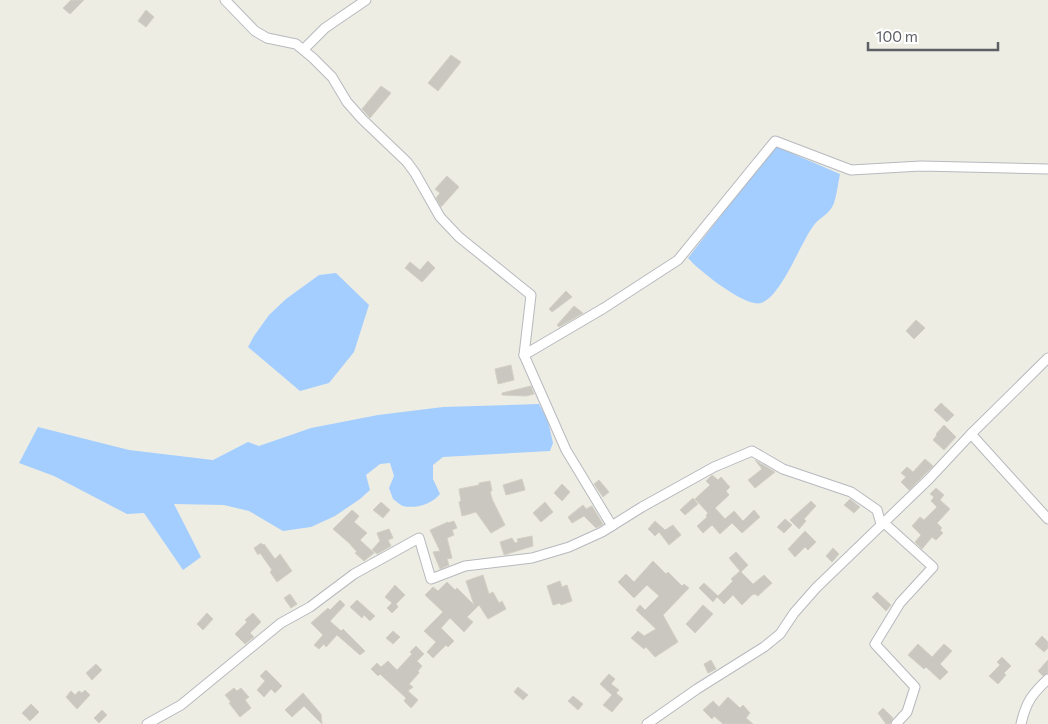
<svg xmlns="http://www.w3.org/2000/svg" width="1048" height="724" viewBox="0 0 1048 724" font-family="Commissioner,sans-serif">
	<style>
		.water { fill: #a3ceff }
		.building { fill: #cac7c1; stroke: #d3cfc2 }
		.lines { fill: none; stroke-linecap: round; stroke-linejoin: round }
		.minor-casing { stroke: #b6b9be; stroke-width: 11 }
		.minor { stroke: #fff; stroke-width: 9 }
	</style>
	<rect width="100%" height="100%" fill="#eeede4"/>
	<g class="water">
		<path d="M775,146L840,174C838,183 837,194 834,203C830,214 820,217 814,225C800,243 782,296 761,303C746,308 698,270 688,258Z"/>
		<path d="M336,273L369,305L354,352L329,383L300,391L248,347L254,336L269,315L286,299L319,275Z"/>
		<path d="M539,404L548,421L553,443L550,451L443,457L433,465V479L440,494C432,504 416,509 403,506C400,505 396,501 393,499L389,488L394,476L390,463L380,464L366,475L370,490L360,499L335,516L311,527L283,531L249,511L224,505L174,504L201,557L183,570L144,513L127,514L54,476L19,463L38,427L129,450L213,460L248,442L259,446L311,428L378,415L443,407Z"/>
	</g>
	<g class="building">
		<path d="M71,0H84L70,14L63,8Z"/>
		<path d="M146,10L154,17L146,27L138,21Z"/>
		<path d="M451,55L461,62L438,91L428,83Z"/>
		<path d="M381,86L391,93L370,118L362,109Z"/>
		<path d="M447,176L459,187L441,207L436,198L440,193L435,189Z"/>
		<path d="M428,261L435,268L422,282L405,268L410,262L420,270Z"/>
		<path d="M566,291L572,297L552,312L549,309Z"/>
		<path d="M574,306L583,313L559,327L557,325Z"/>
		<path d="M916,320L925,328L914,339L906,331Z"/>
		<path d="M511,365L514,380L498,384L495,369Z"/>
		<path d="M531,386L534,394L526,396L502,395V393Z"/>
		<path d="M941,403L954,415L947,422L934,410Z"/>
		<path d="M944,425L956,437L944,450L933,440L937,435L936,434Z"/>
		<path d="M925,459L933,466L909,490L901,482L906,477L901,473L907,467L913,472Z"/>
		<path d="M755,460L775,472L755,488L748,480L762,469Z"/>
		<path d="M712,475L718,480L721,477L730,487L726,491L729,495L715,508L725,519L734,511L743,521L754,510L760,517L742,533L732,523L720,534L712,525L703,533L697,526L707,517L706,515L708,513L695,499L710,485L706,481Z"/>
		<path d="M522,479L525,490L506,495L503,485Z"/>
		<path d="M599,480L609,492L603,497L594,484Z"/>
		<path d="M490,481L492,491H490L492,499L505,525L491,533L476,512L462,516L459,502L461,501L459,489L479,485V483Z"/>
		<path d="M562,484L570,492L562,501L554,493Z"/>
		<path d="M936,488L944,495L940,500L950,509L937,523L942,528L940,530L943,533L936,540L932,537L922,549L915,542L921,535L912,526L920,517L924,520L937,507L931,501L934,497L930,494Z"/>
		<path d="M693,498L698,504L685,515L680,510Z"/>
		<path d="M850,499L860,507L854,513L844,505Z"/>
		<path d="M811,501L816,506L804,519L806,521L799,529L790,520Z"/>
		<path d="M381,502L390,510L383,518L373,510Z"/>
		<path d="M545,502L553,512L541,522L533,513Z"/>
		<path d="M583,505L586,509L592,506L603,524L596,528L584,516L572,523L568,517Z"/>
		<path d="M352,510L359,516L354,522L367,533L360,540L374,553L364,561L355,553L357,552L349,543L333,529Z"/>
		<path d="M785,519L792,525L784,533L777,527Z"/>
		<path d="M454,521L457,528L452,530L454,535L447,538L452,558L447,559L449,565L440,569L433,552L440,551L430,530L448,522V523Z"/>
		<path d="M655,521L665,530L673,525L681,535L669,545L659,532L655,536L648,529Z"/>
		<path d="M389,529L393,538L388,540L391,546L377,554L372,550L380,541L377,533Z"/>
		<path d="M805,531L816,542L808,550L805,547L795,557L788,549Z"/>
		<path d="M532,536L533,546L504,555L500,542L512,538L515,543L518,542L517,539Z"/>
		<path d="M261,543L263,545L264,544L275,559L280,554L292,571L277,582L270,572L272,570L260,553L258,555L254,548Z"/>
		<path d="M833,548L839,554L832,562L826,556Z"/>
		<path d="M736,552L748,565L741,572L753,584L764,575L772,583L758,596L755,594L752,595L742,605L733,595L724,604L717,597L713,602L699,588L704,583L718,596L733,581L731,579L740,571L729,558Z"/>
		<path d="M653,561L666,574L668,572L682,586L684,584L689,588L663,615L678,642L655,657L646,647L644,649L631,638L638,631L644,636L656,629L636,610L640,605L645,610L659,596L647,585L634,598L618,582L626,574L634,582Z"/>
		<path d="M483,575L489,594L493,592L499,603L502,601L506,609L488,619L479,605L467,617L473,622L464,632L450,618L441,628L454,641L448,647L446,645L433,658L427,652L436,642L424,631L443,612L425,595L433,587L438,591L447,582L455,590L457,588L474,605L466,581Z"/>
		<path d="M560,581L562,587L567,585L572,601L561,605L560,603L553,605L547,586Z"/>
		<path d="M395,585L405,595L396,604L398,607L392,613L387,608L392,603L385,597Z"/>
		<path d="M877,592L891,605L886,611L872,597Z"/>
		<path d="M290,594L297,604L291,608L284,598Z"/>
		<path d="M340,600L345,605L330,621L341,631L343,629L365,651L360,655L337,635L326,647L324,644L319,649L314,645L323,635L311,623L328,608L330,610Z"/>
		<path d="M357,600L375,616L370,621L364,615L362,618L350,607Z"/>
		<path d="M703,605L713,614L695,633L686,624Z"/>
		<path d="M207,613L213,619L203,630L197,624Z"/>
		<path d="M253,613L261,622L250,633L254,637L245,644L235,634L247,622L245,620Z"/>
		<path d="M393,631L400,637L393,644L386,638Z"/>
		<path d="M1042,636L1048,642V648L1044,652L1035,644Z"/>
		<path d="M918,644L932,657L944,644L952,651L940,664L948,672L940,680L926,667L924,669L908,655Z"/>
		<path d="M416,646L424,654L417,661L422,666L418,671L419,673L409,684L413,687L408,691L418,700L411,708L404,701L406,698L380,674L378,676L371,669L377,663L381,667L388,661L397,670L412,654L410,652Z"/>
		<path d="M1002,657L1011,666L1004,673L1006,675L998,684L989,676L1000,665L997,662Z"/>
		<path d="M711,660L716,669L708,673L704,664Z"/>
		<path d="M1048,660V673L1043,676L1038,671Z"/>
		<path d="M96,664L102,670L92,680L86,673Z"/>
		<path d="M266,670L282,686L275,693L271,689L264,697L257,690L265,681L260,676Z"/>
		<path d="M609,674L615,679L611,684L619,690L616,693L623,699L612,712L603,705L612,695L600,684Z"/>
		<path d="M518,687L528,695L523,700L514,692Z"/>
		<path d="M234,688L237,691L241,688L249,697L245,700L251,708L240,717L229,703L231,702L225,695Z"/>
		<path d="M85,690L90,695L77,709L66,697L71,691L75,695L79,691L82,693Z"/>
		<path d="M303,693L321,714L322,724L304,706L292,717L285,710Z"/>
		<path d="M573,696L583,704L578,710L568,701Z"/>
		<path d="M728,697L740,708L743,705L750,713L746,718L753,724H723L714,716L712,719L703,710L713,701L719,707Z"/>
		<path d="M31,704L39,712L30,721L22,713Z"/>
		<path d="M883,708L893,718L890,724H886L878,713Z"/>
		<path d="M102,710L107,715L99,723L94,718Z"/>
	</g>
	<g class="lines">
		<g class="minor-casing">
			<g id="minor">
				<path d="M225,0L255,31L267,38L296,44L313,58L332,77L347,102L362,119L407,162L415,173L440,217L459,237L531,295L524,355L566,450L612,526"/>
				<path d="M304,49L325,28L366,0"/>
				<path d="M524,355L604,308L678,260L775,141L851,170L921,166L1048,169"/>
				<path d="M971,434L1048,519"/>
				<path d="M883,522L933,567L900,603L875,644L915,687L907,712L896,724"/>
				<path d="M147,724L181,705L281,623L310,607L354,574L419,538L431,579L465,566L532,558L569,547L602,532L642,507L714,467L752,451L783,469L851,492L877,510L881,524"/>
				<path d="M647,724L697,689L764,647L780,634L794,613L816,588L929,479L971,434L1048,358"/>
				<path d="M1021,724C1026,702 1032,694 1048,679"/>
			</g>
		</g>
		<use href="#minor" class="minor"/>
	</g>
	<path d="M868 42v8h130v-8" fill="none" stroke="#5c5f64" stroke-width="2.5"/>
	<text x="876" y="42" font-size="15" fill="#5c5f64" stroke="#ffffff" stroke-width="4" paint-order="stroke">100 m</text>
</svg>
